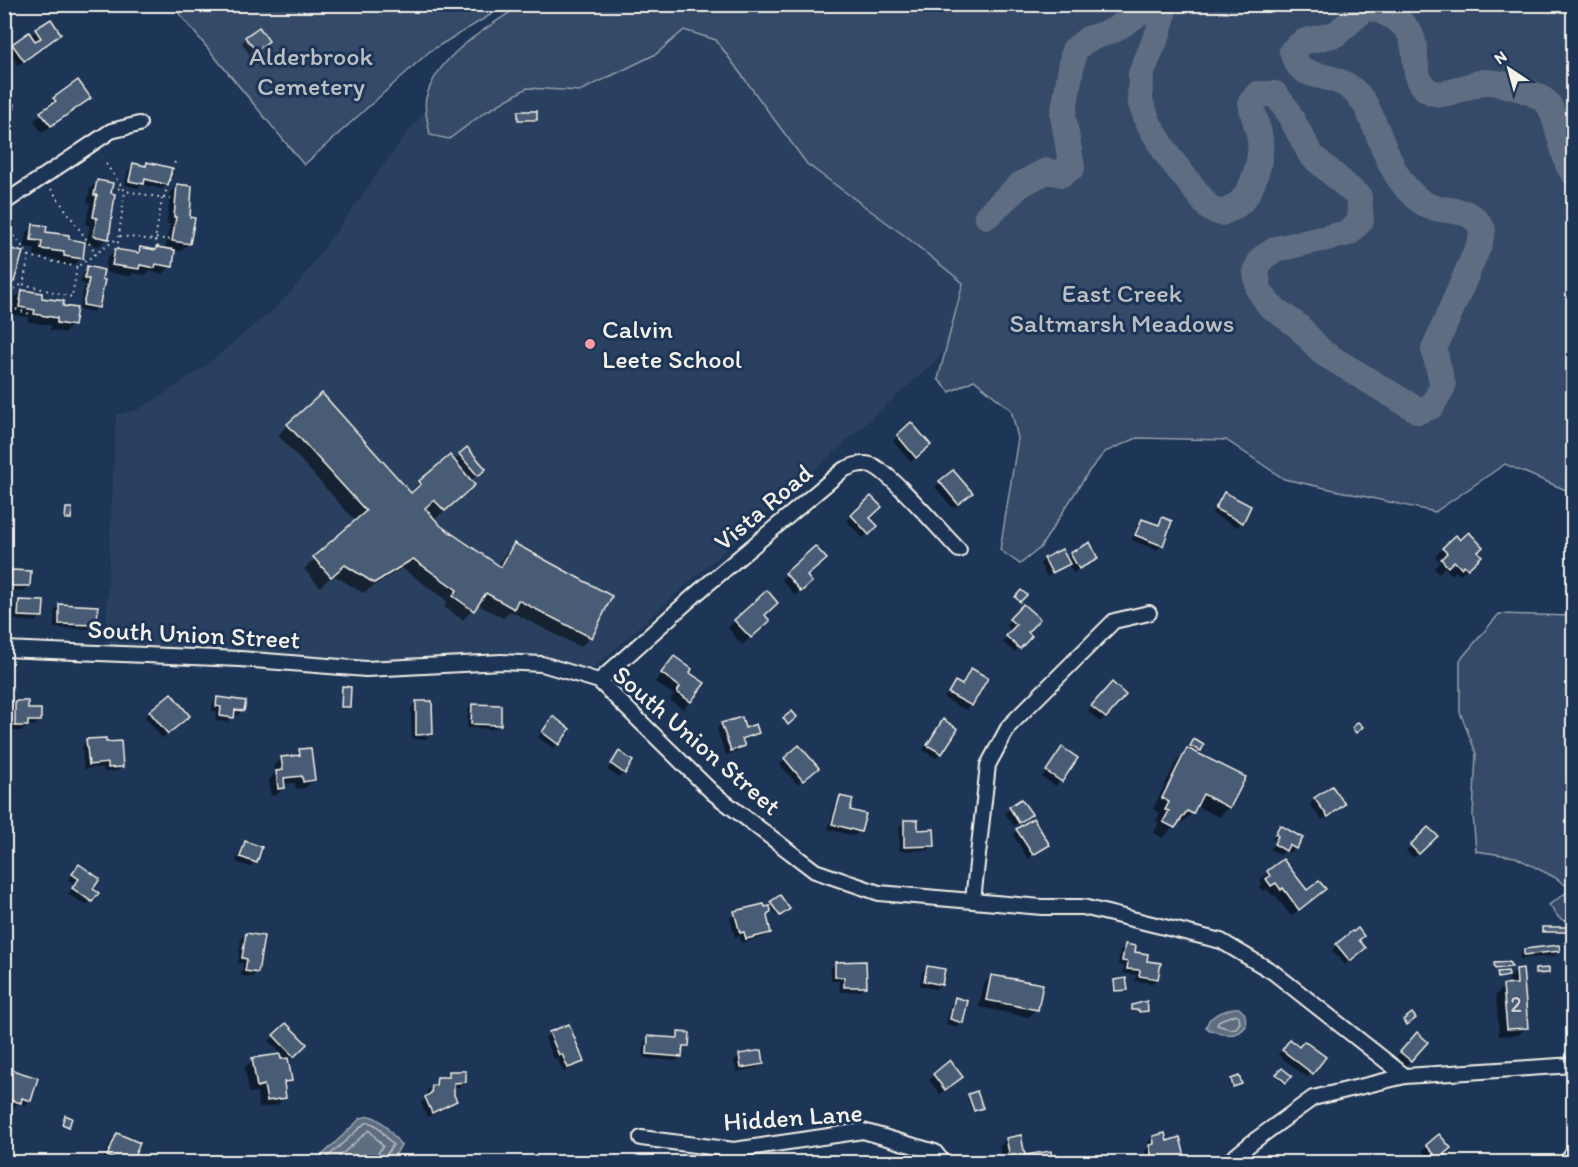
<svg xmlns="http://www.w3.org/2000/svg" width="1578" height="1167" viewBox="0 0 1578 1167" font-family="Itim,sans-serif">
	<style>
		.built { fill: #2a4060 }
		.green { fill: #354a67; stroke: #949ea8; stroke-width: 1.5 }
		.water { fill: #5e6d82; stroke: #9aa2ab; stroke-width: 1.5 }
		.shadow { fill: #0007 }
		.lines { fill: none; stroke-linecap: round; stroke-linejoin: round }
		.shore { stroke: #b8bcbf; stroke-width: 1.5 }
		.river { stroke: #5e6d82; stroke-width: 26 }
		.building { fill: #485b74; stroke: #f4f1e8; stroke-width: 1.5 }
		.service-casing { stroke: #f4f1e8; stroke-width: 11 }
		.minor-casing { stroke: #f4f1e8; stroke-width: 18 }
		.path { stroke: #f4f1e8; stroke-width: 2; stroke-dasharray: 1.5 4.5; stroke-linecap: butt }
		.service { stroke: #1d3557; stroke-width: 7 }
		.minor { stroke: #1d3557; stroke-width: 14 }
		.poi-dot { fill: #ff9aa2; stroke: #1d3557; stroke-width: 2 }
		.labels { text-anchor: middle; stroke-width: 6; stroke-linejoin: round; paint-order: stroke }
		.number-label { font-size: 22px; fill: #c9cccb }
		.park-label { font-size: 26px; fill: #bbbfc1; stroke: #1d3557 }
		.poi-label { font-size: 26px; fill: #f4f1e8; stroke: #1d3557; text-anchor: start }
		.street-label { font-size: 26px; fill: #f4f1e8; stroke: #1d3557 }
	</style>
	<rect width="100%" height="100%" fill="#1d3557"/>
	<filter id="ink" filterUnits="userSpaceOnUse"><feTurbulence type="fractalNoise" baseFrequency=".0167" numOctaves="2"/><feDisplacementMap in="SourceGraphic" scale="12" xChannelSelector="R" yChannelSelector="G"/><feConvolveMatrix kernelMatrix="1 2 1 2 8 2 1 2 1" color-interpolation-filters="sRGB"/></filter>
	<g filter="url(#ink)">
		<path class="built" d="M693,10L979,278L940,357L587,674L565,664L525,654L484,652L416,662L377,664L308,659L284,655L105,647L116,415L137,410L158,398L205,366L276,307L299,283L407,133L438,97Z"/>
		<g class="green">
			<path d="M172,5H507L430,51L304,165Z"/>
			<path d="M521,5H1573V493L1505,464L1435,512L1284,479L1226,440L1137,438L1105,452L1089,471L1040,548L1020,564L1000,550L1018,438L1011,410L974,380L950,392L938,379L963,283L905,236L807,164L716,40L684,30L656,54L580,91L527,88L484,113L449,139L430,135C429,125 423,108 426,98C438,54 486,29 521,5Z"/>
			<path d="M1499,614L1573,616V925L1559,918L1549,905L1571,889L1554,877L1515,857L1476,851L1473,815L1476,753L1460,712V660Z"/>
		</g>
		<g class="water">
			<path d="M1233,1008H1239L1245,1014L1246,1026C1237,1039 1221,1035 1208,1029L1206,1027L1209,1020L1217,1014Z"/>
			<path d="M369,1116C383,1118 392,1135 401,1145L394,1157L386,1162H315L361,1118Z"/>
		</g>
		<g class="shadow">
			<path d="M51,21L47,44L18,65L8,50Z"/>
			<path d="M246,38L262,46L250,55L242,43Z"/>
			<path d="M89,97L42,133L34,121L48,108L46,107L54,99Z"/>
			<path d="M519,112L535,120L533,122L517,121Z"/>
			<path d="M147,164L167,184L162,189L141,184L138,188L125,185L128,170L133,165L144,167Z"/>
			<path d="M97,181L107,238L99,246L84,243L81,258L74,266L57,263V260L34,256L35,249L24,247L26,233L34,226L44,233L67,240L86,243L90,226L86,225L90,203L87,202L90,189Z"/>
			<path d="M178,185L189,243L181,251L174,250L171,266L163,274L149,271L146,275L133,273L130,276L105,272L107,258L115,250L135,254L140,249L165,251L170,224H167L170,193Z"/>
			<path d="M4,249L13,281L8,286L4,285Z"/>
			<path d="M87,268L97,307L92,312L79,309L85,284L80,283L83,273Z"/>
			<path d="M22,292L62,307L72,325L65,333L50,330L51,325L28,322V317L12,315L14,299Z"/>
			<path d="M288,425L409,493L420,482L454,461L460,455L484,469L470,481L463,495L434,520L440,527L497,567L504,555L514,545L591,637L580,647L510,611L503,618L477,604L463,620L444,607L447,601L402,568L363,593L333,575L320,587L304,569L356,522L278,435Z"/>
			<path d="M911,425L924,450L911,462L893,441Z"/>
			<path d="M953,472L966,497L953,508L935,487Z"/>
			<path d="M1224,494L1242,522L1237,527L1212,514L1219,499Z"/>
			<path d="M871,498L868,518L876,526L863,538L847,521Z"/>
			<path d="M1163,519L1161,545L1157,550L1132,540L1137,525L1142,520L1157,526Z"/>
			<path d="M1456,537L1480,556L1459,575L1456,571L1452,575L1445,567L1439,573L1434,568L1440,562L1435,556Z"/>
			<path d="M815,548L805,577L810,582L795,595L781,579Z"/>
			<path d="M1071,554L1096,558L1073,573L1068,563L1047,577L1040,564L1045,559H1066Z"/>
			<path d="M12,572L29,586L24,591L6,590L7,576Z"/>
			<path d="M20,601L41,617L36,622L14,620L15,606Z"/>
			<path d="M60,606L96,624L91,629L54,628L55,610Z"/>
			<path d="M1023,606L1026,632L1030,636L1014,652L1003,642L1013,631L1006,625Z"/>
			<path d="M763,615L761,628L742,645L728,628L735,621Z"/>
			<path d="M674,658L688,673L690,701L683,709L670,700L674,695L655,682Z"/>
			<path d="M971,670L986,679L966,710L944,698L950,688L955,683L960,686Z"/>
			<path d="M343,688L348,707L346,709H340L341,690Z"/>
			<path d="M1107,689L1105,717L1100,722L1088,711Z"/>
			<path d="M218,698L243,710L238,715L233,714L228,722L215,721L217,711H212L213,703Z"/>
			<path d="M15,703L27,711L39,721L34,726L27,725L22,731H11V708Z"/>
			<path d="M416,703L431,734L426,739H412L411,708Z"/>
			<path d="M472,705L499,724L494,729L467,728L468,710Z"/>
			<path d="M150,712L183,721L162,738L145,717Z"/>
			<path d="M943,721L941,753L936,758L923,750Z"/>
			<path d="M549,723L558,744L553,748L538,737Z"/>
			<path d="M722,724L744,730L757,733L752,737L742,741L743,746L738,751L726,755L717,729Z"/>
			<path d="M87,741L122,766L117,771L104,772L103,767L84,769L82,746Z"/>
			<path d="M1192,743L1202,746L1196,754L1229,807L1219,817L1196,806L1192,813L1182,823L1178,822L1163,838L1154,833L1159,822L1156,821L1160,813L1153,809L1177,760L1188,750Z"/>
			<path d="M1062,749L1076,758L1056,786L1042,777Z"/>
			<path d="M300,751L313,780L305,788L296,789L295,783L283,784L284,788L276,795L271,796L269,780L275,773L274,766L282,758L293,757Z"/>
			<path d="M619,753L624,773L619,777L607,770Z"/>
			<path d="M785,759L812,772L797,784L780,764Z"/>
			<path d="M841,798L859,831L854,836L828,829L836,803Z"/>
			<path d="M1315,799L1338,809L1322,820L1310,804Z"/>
			<path d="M1021,801L1030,814L1014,826L1005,813Z"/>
			<path d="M904,822L917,831L933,846L928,850L900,851L899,827Z"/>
			<path d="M1281,827L1295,848L1290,853L1285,850L1280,855L1270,849L1275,841L1272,839Z"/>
			<path d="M1428,829L1436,836L1414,858L1406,851Z"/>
			<path d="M1017,830L1048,845L1028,859L1013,835Z"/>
			<path d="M245,843L255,862L250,867L236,862L241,848Z"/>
			<path d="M74,871L91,889V901L86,905L68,894L75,884L68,880Z"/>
			<path d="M1268,872L1307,892L1324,889L1291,916L1275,895L1273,896L1267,889L1263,892L1259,887L1263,884L1260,880Z"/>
			<path d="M771,903L786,910L777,916L769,905Z"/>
			<path d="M735,913L765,916L769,932L764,937L741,943L740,936L735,937L730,918Z"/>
			<path d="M1543,929L1567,931L1565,933L1541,934Z"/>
			<path d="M246,934L257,972L252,977L241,976L243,963H238L241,939Z"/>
			<path d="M1358,940L1359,953L1345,965L1332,950L1337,945Z"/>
			<path d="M1125,946L1145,962L1157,979L1152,983L1135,981L1136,975L1123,973L1124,966L1118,965L1120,951Z"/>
			<path d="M1524,950L1559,951L1554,956L1520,959V955Z"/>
			<path d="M836,963L865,986L861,991L840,992L839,981H831V968Z"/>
			<path d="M1495,965L1510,967L1493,970Z"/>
			<path d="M927,967L941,984L936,989L920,986L922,972Z"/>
			<path d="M1517,970L1526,1027L1519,1035L1499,1036L1496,995L1503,987L1510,986L1509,978Z"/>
			<path d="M1535,970L1548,972L1546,974L1534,975Z"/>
			<path d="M991,976L1036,1009L1029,1017L979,1007L984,984Z"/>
			<path d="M1115,981L1126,989L1114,993L1113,983Z"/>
			<path d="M956,999L962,1022L957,1027L946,1024L951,1004Z"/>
			<path d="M1132,1006L1147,1011L1138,1014L1137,1011L1131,1012Z"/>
			<path d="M286,1025L305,1044L287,1062L290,1081L283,1088L285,1097L277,1105L259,1108L257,1092L249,1093L245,1067L253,1060H287L269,1041Z"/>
			<path d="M550,1033L582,1061L577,1066L563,1072L557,1058L554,1059L545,1038Z"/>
			<path d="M679,1034L688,1045L681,1050V1056L676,1061L643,1058L644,1042L649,1037L673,1039Z"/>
			<path d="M1412,1039L1410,1060L1406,1065L1396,1057Z"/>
			<path d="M1285,1046L1312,1073L1307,1077L1278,1055Z"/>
			<path d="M739,1056L762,1064L757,1068L737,1072L734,1061Z"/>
			<path d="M950,1062L956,1081L940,1094L929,1080Z"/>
			<path d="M1282,1070L1290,1076L1283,1083L1276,1077Z"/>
			<path d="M9,1071L30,1100L25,1105L18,1103L14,1107L4,1104V1075Z"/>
			<path d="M450,1072L464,1082L460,1087H452L455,1101L450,1106L427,1117L421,1103L427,1097V1091L433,1084Z"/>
			<path d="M1231,1080L1240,1084L1231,1088L1229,1082Z"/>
			<path d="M969,1096L982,1107L980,1109L972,1112L967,1098Z"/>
			<path d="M117,1135L138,1144L130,1162L103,1161L112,1139Z"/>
			<path d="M1439,1136L1443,1154L1450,1162H1427L1430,1160L1422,1151Z"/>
			<path d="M1153,1137L1183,1157L1175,1162H1147L1145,1151L1149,1147L1148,1142Z"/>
			<path d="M1007,1140L1024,1157L1051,1161L1065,1158L1066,1162H1002L999,1147Z"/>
			<path d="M1565,1151L1574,1156V1162H1557Z"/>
		</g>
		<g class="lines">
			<g class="shore">
				<path d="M1236,1014L1239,1016L1240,1023L1236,1028L1230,1029L1217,1025L1220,1020Z"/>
				<path d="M322,1162L364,1124L369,1122L377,1126L393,1145L384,1158L383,1162"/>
				<path d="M333,1162L369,1130L383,1146L376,1156L375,1162"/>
			</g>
			<path class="river" d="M987,216L1020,185L1046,171L1062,174L1072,167L1063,116L1074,50L1088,39L1114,30L1147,8L1157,9L1163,15L1158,33L1141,74L1140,101L1149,124L1168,156L1210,209L1221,213C1225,211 1230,210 1234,207C1253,196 1262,159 1260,139C1258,126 1252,114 1251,102L1258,94H1275L1286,108L1311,155L1359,197L1361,220L1349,233L1276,249L1261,259L1256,272L1259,290L1269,305L1298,326L1323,353L1419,411L1432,406L1443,386L1434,349L1479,245L1483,230C1469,202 1444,216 1423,203C1396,185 1387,155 1375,126C1371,118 1368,108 1363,101C1359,96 1352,88 1346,85C1325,71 1299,82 1292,51L1303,42L1336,34L1368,6C1381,11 1398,17 1407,29C1421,46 1409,74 1426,89C1442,102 1467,84 1484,82C1498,81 1539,92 1548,104C1554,111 1564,153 1568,165L1574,174"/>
		</g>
		<g class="building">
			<path d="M51,19L61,34L24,61L12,44L29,32L35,41L41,38L35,29Z"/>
			<path d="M259,27L269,41L256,51L245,37Z"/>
			<path d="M78,80L91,98L51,126L40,112L56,101L53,98Z"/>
			<rect x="518" y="111" width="19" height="9"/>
			<path d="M147,162L172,168L168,185L145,179L144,184L129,181L133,163L146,166Z"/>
			<path d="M97,180L113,183L111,193L115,194L109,239L93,236L97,218L93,217L97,195H94Z"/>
			<path d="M177,184L192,186L190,217L195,218L190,244L172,241L176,217H174Z"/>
			<path d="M33,224L47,226L46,232L69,235V239L85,242L83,259L64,256V252L41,249L42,241L31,240Z"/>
			<path d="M4,247L23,252L14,282L4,279Z"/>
			<path d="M140,247L156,250V247L175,250L173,267L156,264L155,268L140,265L139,269L112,265L115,249L139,253Z"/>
			<path d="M87,266L104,270L102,279L105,280L99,308L83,305L89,279H84Z"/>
			<path d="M22,290L42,293V298L64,301L63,306L77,308L74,326L57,323V318L34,314L35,310L19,307Z"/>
			<path d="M4,311L10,313L4,337Z"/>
			<path d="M322,393L411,493L421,484L419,481L450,455L475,485L445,511L434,500L425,508L441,526L501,567L514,543L612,596L592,638L518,600L514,609L486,593L474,611L453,596L457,590L413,559L374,583L345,565L331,577L313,557L366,511L287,424Z"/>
			<path d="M911,422L931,445L916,458L897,435Z"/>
			<path d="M467,447L486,469L478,476L459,454Z"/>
			<path d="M953,470L973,493L958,504L939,481Z"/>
			<path d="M1224,492L1251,506L1243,523L1215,509Z"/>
			<path d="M871,496L882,507L870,518L878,526L869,535L851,515Z"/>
			<path d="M66,508H72L71,519H65Z"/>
			<path d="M1162,517L1172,521L1163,546L1135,535L1142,519L1159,525Z"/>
			<path d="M1469,532L1483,547L1478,552L1482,556L1468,569L1464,565L1461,568L1454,561L1448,567L1441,559L1447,553L1442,548L1456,535L1460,540Z"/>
			<path d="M1090,542L1098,559L1079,569L1070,553Z"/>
			<path d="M815,546L827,559L807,576L812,582L801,592L785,573Z"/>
			<path d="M1062,549L1070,564L1052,573L1044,558Z"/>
			<path d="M11,570L31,571L30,586H11Z"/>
			<path d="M767,590L778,603L765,615L770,621L751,638L734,620Z"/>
			<path d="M1021,590L1027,595L1020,602L1015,597Z"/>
			<path d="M19,600L44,601L43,617L18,616Z"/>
			<path d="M59,604L98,606L97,625L59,624Z"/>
			<path d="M1023,604L1040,619L1028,632L1032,636L1020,649L1006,636L1016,625L1009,619Z"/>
			<path d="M674,656L692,669L690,673L705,683L691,702L677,692L680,687L661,673Z"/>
			<path d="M971,668L988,678L972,706L948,693L955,681L962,685Z"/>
			<path d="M1112,682L1126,695L1106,718L1091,706Z"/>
			<path d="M342,686L351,687L350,707H341Z"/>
			<path d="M171,693L190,716L168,734L149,711Z"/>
			<path d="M217,697L246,701L244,711L235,710L234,718L220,716L221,707L216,706Z"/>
			<path d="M15,701H28V709H41V721H28V726H15Z"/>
			<path d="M416,701H432L433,734L416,735Z"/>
			<path d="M472,704L501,705V725L471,724Z"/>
			<path d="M792,711L797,717L788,725L783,718Z"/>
			<path d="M553,716L570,729L559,745L542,732Z"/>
			<path d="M742,717L745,728L756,724L759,733L742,739L745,746L731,751L721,723Z"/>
			<path d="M943,719L958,729L942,754L927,745Z"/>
			<path d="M1358,722L1363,727L1356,733L1352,728Z"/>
			<path d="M106,738V742L121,741L123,767L108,768V763L89,765L86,739Z"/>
			<path d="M1194,739L1204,745L1201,751L1190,746Z"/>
			<path d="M799,745L819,768L803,781L784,758Z"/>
			<path d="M1062,747L1078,758L1062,782L1046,771Z"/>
			<path d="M311,748L315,780L303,782L302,776L284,778L285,788L278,789L276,771L283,770L281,757L300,755L299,749Z"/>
			<path d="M1187,748L1246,777L1230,808L1203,794L1193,814L1187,811L1175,828L1163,822L1169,811L1165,810L1169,802L1162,798Z"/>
			<path d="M619,751L633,761L625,774L611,764Z"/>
			<path d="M1332,786L1345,804L1328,817L1314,798Z"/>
			<path d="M840,796L853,799L850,810L866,814L861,832L832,824Z"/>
			<path d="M1021,799L1032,814L1019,823L1009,807Z"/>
			<path d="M1033,818L1050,845L1033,855L1016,829Z"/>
			<path d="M904,820H918V830L934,829L935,846L904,847Z"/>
			<path d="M1280,825L1303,838L1296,849L1289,845L1286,851L1274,844L1278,836L1275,834Z"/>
			<path d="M1428,827L1438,836L1419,854L1410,845Z"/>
			<path d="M245,841L262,847L257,863L240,857Z"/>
			<path d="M1283,859L1307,890L1319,881L1326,889L1299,910L1283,888L1281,890L1276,883L1271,886L1266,879L1270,876L1267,871Z"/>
			<path d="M79,864L100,879L93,889L99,893L92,902L72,888L79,879L72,874Z"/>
			<path d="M780,895L790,909L780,916L770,902Z"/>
			<path d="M764,904L765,907L770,906L771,911L767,916L771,933L746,939L744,932L740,933L734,911Z"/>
			<rect x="1542" y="927" width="27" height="5"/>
			<path d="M1358,928L1364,936L1359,940L1366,948L1350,961L1336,944L1352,931L1353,932Z"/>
			<path d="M246,933L264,936L258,973L245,971L247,959L242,958Z"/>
			<path d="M1125,944L1136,946L1135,952L1148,954L1147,961L1161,963L1158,979L1139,976L1140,970L1127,969L1128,962L1122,961Z"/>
			<path d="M1559,945L1560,951L1524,955V949Z"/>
			<path d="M866,961L867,987H844V977H835V962Z"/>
			<path d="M1509,962L1512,967L1495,969L1494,963Z"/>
			<path d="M927,966L945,969L942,985L924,981Z"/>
			<path d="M1523,968L1528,1028L1507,1029L1503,985L1517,984L1516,969Z"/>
			<path d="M1549,968V973L1535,974V969Z"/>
			<path d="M1508,971L1509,976L1498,978L1497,972Z"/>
			<path d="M991,975L1043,984L1038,1010L986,1000Z"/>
			<path d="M1126,978L1128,990L1115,991L1114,980Z"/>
			<path d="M955,997L968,1001L963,1023L950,1019Z"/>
			<path d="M1147,1001L1148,1011L1139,1012V1010H1132V1005Z"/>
			<path d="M1412,1013L1416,1018L1407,1025L1403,1020Z"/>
			<path d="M286,1023L307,1044L294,1057L273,1035Z"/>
			<path d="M569,1024L584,1062L568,1068L562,1054L559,1055L549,1032Z"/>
			<path d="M678,1032L690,1033L689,1046H683L682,1057L647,1054L648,1036L678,1038Z"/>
			<path d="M1417,1032L1428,1042L1411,1061L1400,1052Z"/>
			<path d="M1290,1039L1299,1047L1304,1041L1326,1057L1313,1074L1282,1050Z"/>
			<path d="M762,1050L764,1064L741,1068L739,1054Z"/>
			<path d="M280,1054L281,1059L288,1058L292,1081L284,1082L286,1098L267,1101L264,1085L257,1087L252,1058Z"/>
			<path d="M950,1060L963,1077L945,1090L933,1074Z"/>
			<path d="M1282,1068L1292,1076L1286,1083L1276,1074Z"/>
			<path d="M9,1069L38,1078L31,1101L22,1098L21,1103L4,1098V1082Z"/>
			<path d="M449,1071H466V1082L454,1083V1095L457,1101L432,1113L425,1097L431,1093L432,1085H436L437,1077H449Z"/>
			<path d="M1239,1076L1242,1084L1233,1087L1231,1079Z"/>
			<path d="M977,1091L983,1108L974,1111L968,1094Z"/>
			<path d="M65,1115L72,1118L69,1127L62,1124Z"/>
			<path d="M117,1133L140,1143L132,1162H123L107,1156Z"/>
			<path d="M1165,1133L1167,1141L1180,1137L1185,1157L1163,1162H1153L1149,1145L1154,1144L1153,1136Z"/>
			<path d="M1439,1134L1451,1148L1444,1154L1452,1162H1424L1434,1154L1426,1145Z"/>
			<path d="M1021,1135L1025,1155L1051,1151L1052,1159L1067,1156L1068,1162H1011L1006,1138Z"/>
			<path d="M1570,1144L1574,1146V1162H1563L1565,1161L1560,1157Z"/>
		</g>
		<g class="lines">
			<g class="service-casing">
				<path id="service" d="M4,102L10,107"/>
			</g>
			<g class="minor-casing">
				<g id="minor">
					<path d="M4,203L111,131L139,124"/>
					<path d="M4,649L240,659L366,669L501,662L542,664L599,681L713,793L815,871L879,893L1042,907H1083L1221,941L1273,972L1405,1076"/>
					<path d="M599,681L696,594L843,470C852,466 861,462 871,465C889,470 942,533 959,550"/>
					<path d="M973,900L988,765L1009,726L1114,621L1149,613"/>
					<path d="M641,1138L734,1150L863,1131L935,1152L943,1162"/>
					<path d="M1228,1162L1254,1141L1313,1098L1405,1076L1574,1065"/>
				</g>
			</g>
			<g class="path">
				<path d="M106,164L125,191L175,200"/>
				<path d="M112,188L124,189"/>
				<path d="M51,189L96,253"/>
				<path d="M164,198L176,158"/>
				<path d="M4,221L29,256"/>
				<path d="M120,236L155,240"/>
				<path d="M156,238L173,240"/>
				<path d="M158,247L155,240L162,199"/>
				<path d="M117,249L125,191"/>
				<path d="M77,267L29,256L23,284L72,297L77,267L118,238"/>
				<path d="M4,295L23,284"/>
				<path d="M4,296L15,309L30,314"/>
			</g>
			<use href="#service" class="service"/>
			<use href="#minor" class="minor"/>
		</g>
	</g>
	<circle class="poi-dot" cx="590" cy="344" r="6"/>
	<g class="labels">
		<g class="number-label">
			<text x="1516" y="1012">2</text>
		</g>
		<g class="park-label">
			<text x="311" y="65">Alderbrook<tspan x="311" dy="30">Cemetery</tspan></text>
			<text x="1122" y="302">East Creek<tspan x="1122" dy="30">Saltmarsh Meadows</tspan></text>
		</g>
		<g class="poi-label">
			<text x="602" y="338">Calvin<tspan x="602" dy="30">Leete School</tspan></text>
		</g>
		<g class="street-label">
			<text transform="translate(763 507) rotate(-40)" y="9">Vista Road</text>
			<text transform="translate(194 634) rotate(3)" y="9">South Union Street</text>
			<text transform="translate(697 740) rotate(41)" y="9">South Union Street</text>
			<text transform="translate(793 1117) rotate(-4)" y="9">Hidden Lane</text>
		</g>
	</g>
	<rect width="1578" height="1167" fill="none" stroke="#1d3557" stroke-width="24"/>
	<rect x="12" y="12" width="1554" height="1143" fill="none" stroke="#f4f1e8" stroke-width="2" filter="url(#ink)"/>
	<g transform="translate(1509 69) rotate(324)" stroke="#1d3557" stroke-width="4.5" paint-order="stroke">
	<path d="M0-4.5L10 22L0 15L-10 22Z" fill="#f4f1e8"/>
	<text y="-9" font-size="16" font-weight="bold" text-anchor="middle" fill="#f4f1e8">N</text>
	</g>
</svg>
